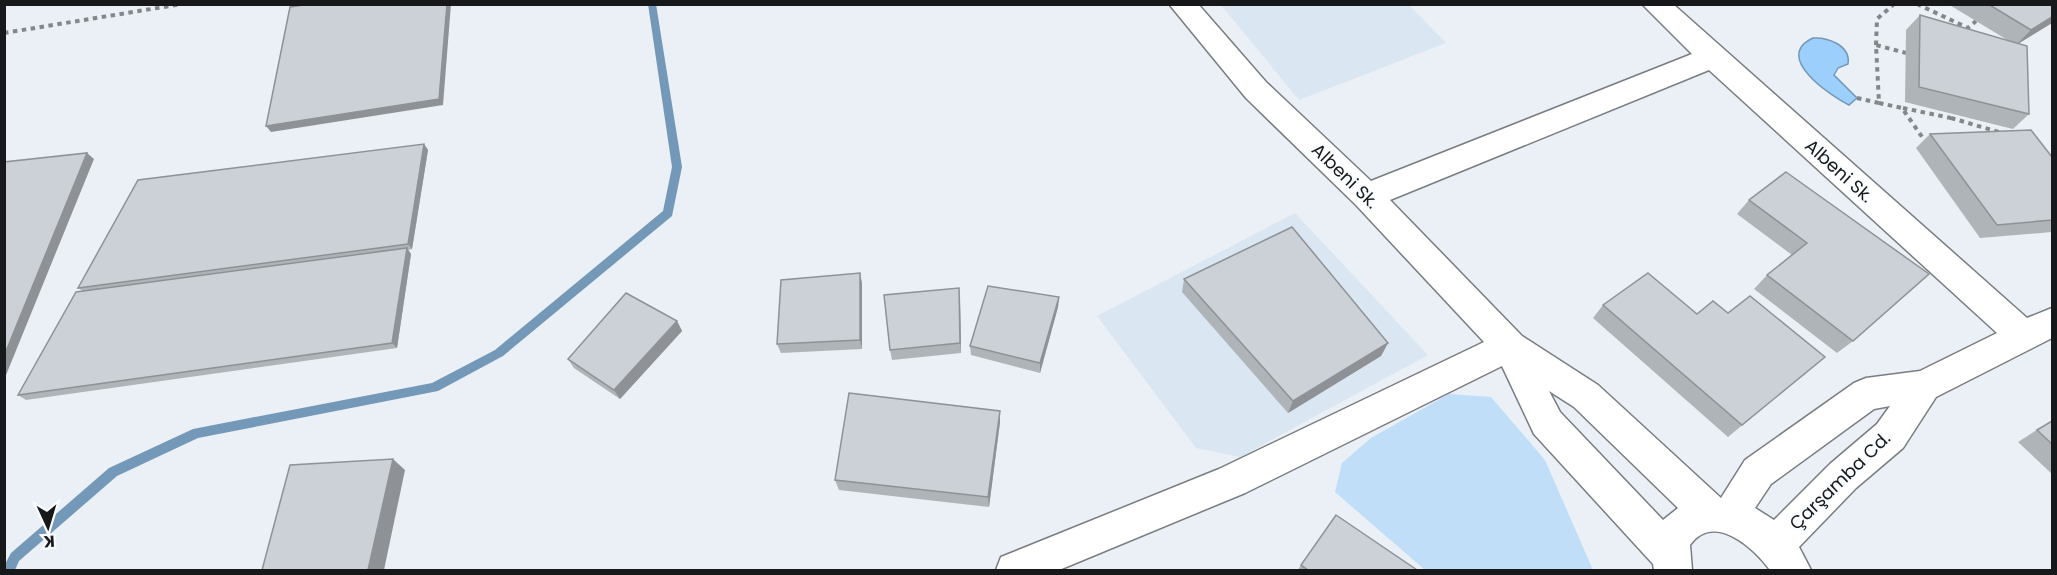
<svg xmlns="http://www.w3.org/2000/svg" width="2057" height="575" viewBox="0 0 2057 575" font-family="Poppins,sans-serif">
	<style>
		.built { fill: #dae6f1 }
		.green { fill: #c0def8 }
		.water { fill: #9ccffb; stroke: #7498b8; stroke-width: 1.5 }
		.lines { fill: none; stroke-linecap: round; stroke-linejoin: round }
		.stream { fill: #7498b8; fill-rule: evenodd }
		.minor-casing { stroke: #787d82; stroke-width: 3 }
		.path { stroke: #83878a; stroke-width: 4; stroke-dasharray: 4.5 4.5; stroke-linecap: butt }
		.minor { fill: #fff; fill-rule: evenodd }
		.wall { fill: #afb4b8 }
		.shaded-wall { fill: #8e9296 }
		.building { fill: #cbd1d6; stroke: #8e9296; stroke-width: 1.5 }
		.labels { text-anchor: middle; stroke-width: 4.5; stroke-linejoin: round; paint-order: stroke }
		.street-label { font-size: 18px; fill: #16181a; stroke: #fafdff }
	</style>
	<rect width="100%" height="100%" fill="#eaf0f5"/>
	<g class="built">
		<path d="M1221,5H1409L1446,43L1299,100Z"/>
		<path d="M1295,213L1428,355L1240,457L1196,448L1097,316Z"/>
	</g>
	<path class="green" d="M1449,394L1491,397L1545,460L1593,570H1425L1335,492L1342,463L1371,438Z"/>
	<path class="water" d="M1813,38C1827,37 1851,45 1848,64L1838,68L1834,75L1857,98L1849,105C1831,96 1772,57 1813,38Z"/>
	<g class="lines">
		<path class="stream" d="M648,4H656L682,167L672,216L503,356L438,391L198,438L117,476L19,561L15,570H4V566L11,553L109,468L193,429L432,383L495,350L663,211L672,167Z"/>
		<g class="minor-casing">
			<path id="minor" d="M1169,4H1198L1266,82L1371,181L1692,54L1642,4H1673L2027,318L2052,308V338L1936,397L1903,448L1856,488L1799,547L1811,570H1770C1755,549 1714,511 1690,545L1692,570H1654L1653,564L1534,434L1502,366L1245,493L1059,570H996L1001,557L1219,469L1484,342L1356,205L1246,98ZM1709,70L1997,333L1920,371L1866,378L1854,383L1745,460L1721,498L1598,385L1522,336L1390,200ZM1549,391L1574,407L1678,508L1663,520L1560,412ZM1890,406L1877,424L1830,464L1774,520L1755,508L1771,484L1874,409Z"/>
		</g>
		<g class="path">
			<path d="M1917,4L1968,28L1976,21"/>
			<path d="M4,33L182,4"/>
			<path d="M1876,45L1877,19L1894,4"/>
			<path d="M1857,98L1879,103L1876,45L1906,53"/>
			<path d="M1879,103L1902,108L1927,144"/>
			<path d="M1903,108L1951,118V113"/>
			<path d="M1951,118L1999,132"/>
		</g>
		<use href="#minor" class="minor"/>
	</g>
	<g class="wall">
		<path d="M1948,4H2052V23L2018,44L2029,114L2013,129L1905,102L1906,30L1920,15L2009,41Z"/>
		<path d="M1930,134L2052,157V232L1980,238L1916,148Z"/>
		<path d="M424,144L428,150L412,249L408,250L411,254L397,348L26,400L18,395L83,291L78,288Z"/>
		<path d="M1786,172L1853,341L1837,353L1754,289L1767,275L1792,255L1737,214L1749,200Z"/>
		<path d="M1184,279L1388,343L1381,356L1288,413L1182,292Z"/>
		<path d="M862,283V349L781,353L777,344Z"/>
		<path d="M960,297L961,353L892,360L890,350Z"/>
		<path d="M1059,297L1058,307L1040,373L971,355L970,346Z"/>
		<path d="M1603,305L1697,314L1728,313L1825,357L1728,437L1593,318Z"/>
		<path d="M677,321L682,331L620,399L574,368L568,359Z"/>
		<path d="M1000,411V422L989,507L839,490L835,480Z"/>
		<path d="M2052,420V474L2018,442Z"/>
		<path d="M1301,565L1417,570H1298Z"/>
	</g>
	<g class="shaded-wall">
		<path d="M447,4H451L443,105L271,132L266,126Z"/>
		<path d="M2052,17V23L2016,45L2031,30Z"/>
		<path d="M424,144L428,150L412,249L408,244Z"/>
		<path d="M87,153L94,159L4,380V356Z"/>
		<path d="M407,248L411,254L397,348L392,343Z"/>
		<path d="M860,273L862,283V349L860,340Z"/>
		<path d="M959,288L960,297L961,353L960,343Z"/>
		<path d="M1059,297L1058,307L1040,373V363Z"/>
		<path d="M677,321L682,331L620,399L614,390Z"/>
		<path d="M1388,343L1381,356L1288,413L1293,401Z"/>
		<path d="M1000,411V422L989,507L988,497Z"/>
		<path d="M393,459L405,470L384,570H368Z"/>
	</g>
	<g class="building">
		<path d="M310,4H447L439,99L266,126L290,7Z"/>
		<path d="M1988,4H2052V17L2031,30Z"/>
		<path d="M1920,15L2027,46L2029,114L1919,87Z"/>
		<path d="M2031,130L2052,157V220L1997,225L1930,134Z"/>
		<path d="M424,144L408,244L78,288L138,180Z"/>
		<path d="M87,153L4,356V162Z"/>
		<path d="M1786,172L1929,274L1853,341L1767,275L1807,243L1749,200Z"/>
		<path d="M1292,227L1388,343L1293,401L1184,279Z"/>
		<path d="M407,248L392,343L18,395L76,292Z"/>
		<path d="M860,273V340L777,344L781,280Z"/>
		<path d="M1648,273L1697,314L1713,301L1728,313L1750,296L1825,357L1742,425L1603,305Z"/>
		<path d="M988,286L1059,297L1040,363L970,346Z"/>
		<path d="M959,288L960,343L890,350L884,295Z"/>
		<path d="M626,293L677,321L614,390L568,359Z"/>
		<path d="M849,393L1000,411L988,497L835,480Z"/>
		<path d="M2052,421V444L2037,430Z"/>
		<path d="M393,459L368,570H262L290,465Z"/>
		<path d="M1336,515L1417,570H1308L1301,565Z"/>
	</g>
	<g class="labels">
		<g class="street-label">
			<text transform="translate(1839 171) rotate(42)" y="6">Albeni Sk.</text>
			<text transform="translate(1345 176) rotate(44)" y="6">Albeni Sk.</text>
			<text transform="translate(1840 481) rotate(-44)" y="6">Çarşamba Cd.</text>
		</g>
	</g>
	<rect width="2057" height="575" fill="none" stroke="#16181a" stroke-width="12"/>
	<g transform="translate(48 527) rotate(176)" stroke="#fafdff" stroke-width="4.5" paint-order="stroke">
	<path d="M0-4.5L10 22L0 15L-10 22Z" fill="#16181a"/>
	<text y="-9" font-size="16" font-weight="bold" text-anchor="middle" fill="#16181a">K</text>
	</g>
</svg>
